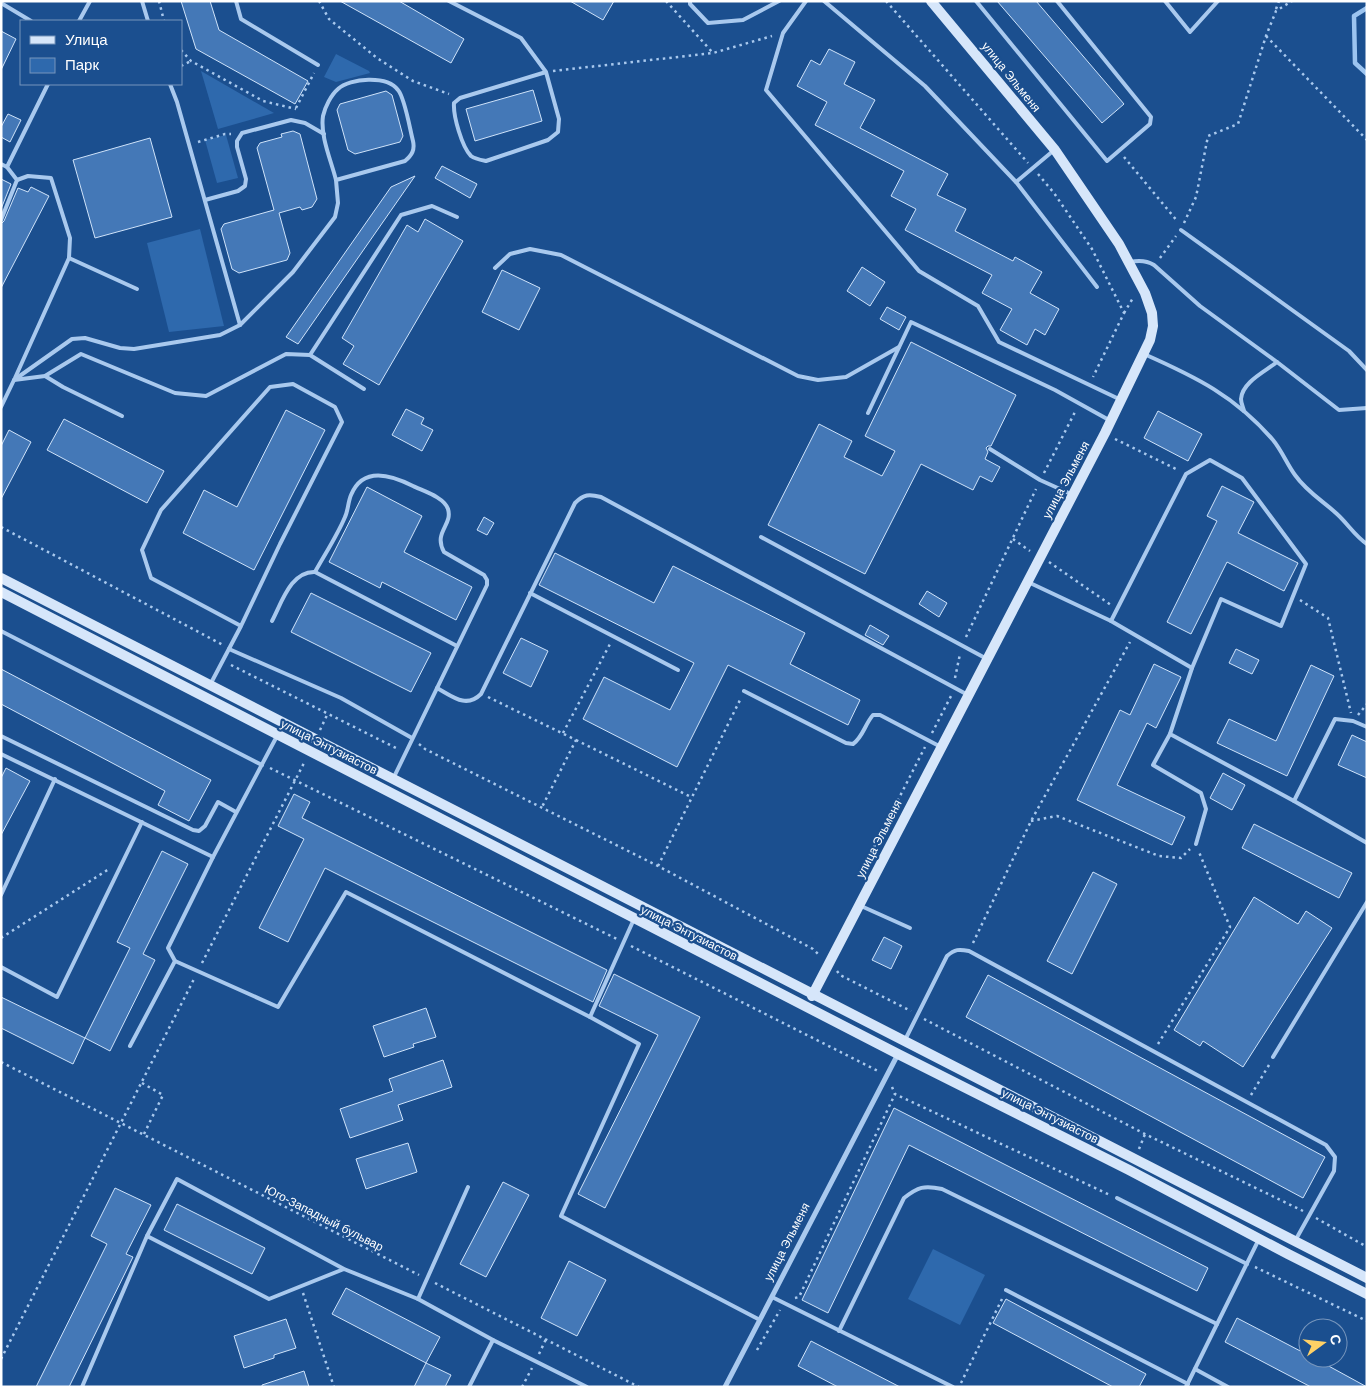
<svg xmlns="http://www.w3.org/2000/svg" width="1368" height="1388" viewBox="0 0 1368 1388" font-family="Helvetica,sans-serif">
	<style>
		.green { fill: #2e69ad }
		.lines { fill: none; stroke-linecap: round; stroke-linejoin: round }
		.stream { stroke: #9cc4f0; stroke-width: 4.5 }
		.building { fill: #4478b7; stroke: #cfe3fa }
		.path { stroke: #a9c9ee; stroke-width: 2.5; stroke-dasharray: 2.5 4; stroke-linecap: butt }
		.lane { stroke: #a9c9ee; stroke-width: 4 }
		.street { stroke: #a9c9ee; stroke-width: 5 }
		.secondary { stroke: #d6e6fa; stroke-width: 10 }
		.labels { text-anchor: middle; stroke-width: 4.5; stroke-linejoin: round; paint-order: stroke }
		.street-label { font-size: 12px; fill: #fff; stroke: #1b4f8f }
	</style>
	<rect width="100%" height="100%" fill="#1b4f8f"/>
	<g class="green">
		<path d="M336,54L369,71L370,73L336,82L324,77Z"/>
		<path d="M201,71L274,113L218,129Z"/>
		<path d="M226,135L238,178L217,183L205,140Z"/>
		<path d="M200,229L224,326L169,332L147,243Z"/>
		<path d="M933,1249L985,1275L960,1325L908,1299Z"/>
	</g>
	<g class="lines">
		<path class="stream" d="M1367,8L1354,16L1355,63L1367,74"/>
	</g>
	<g class="building">
		<path d="M181,1H210L219,30L308,81L295,104L196,49Z"/>
		<path d="M340,1H399L464,39L451,63Z"/>
		<path d="M570,1H614L603,20Z"/>
		<path d="M997,1H1036L1124,104L1102,123Z"/>
		<path d="M1,31L16,39L1,70Z"/>
		<path d="M829,49L855,62L844,84L875,100L860,128L948,174L937,195L966,209L955,231L1013,261L1015,257L1042,272L1030,293L1059,309L1045,335L1035,329L1027,345L1000,330L1012,309L982,293L992,275L905,230L916,209L891,196L904,171L815,125L827,102L797,86L811,60L820,65Z"/>
		<path d="M533,90L542,121L475,141L466,109Z"/>
		<path d="M386,91L392,95L403,136L400,142L355,154L348,150L337,110L340,104Z"/>
		<path d="M8,114L21,120L10,142L1,137V127Z"/>
		<path d="M293,131L300,134L317,199L312,207L302,210L300,207L279,213L290,253L287,260L239,273L232,269L221,229L224,224L274,210L257,148L260,143L282,137L281,134Z"/>
		<path d="M150,138L172,217L95,238L73,160Z"/>
		<path d="M442,166L477,184L470,198L435,178Z"/>
		<path d="M415,176L298,344L286,337L391,187Z"/>
		<path d="M1,179L11,184L1,209Z"/>
		<path d="M31,187L49,196L1,288V224L4,221L18,188L28,192Z"/>
		<path d="M425,219L463,241L379,385L343,364L354,346L342,338L407,225L418,232Z"/>
		<path d="M862,267L885,282L870,306L847,291Z"/>
		<path d="M502,270L540,288L519,330L482,312Z"/>
		<path d="M887,307L906,317L899,330L880,319Z"/>
		<path d="M911,342L1016,395L991,446H988L986,448L988,452L985,459L1000,467L992,482L980,476L973,490L921,464L865,574L768,525L819,424L852,441L844,457L882,476L895,451L865,436Z"/>
		<path d="M406,409L424,418L421,424L433,430L422,451L392,435Z"/>
		<path d="M286,410L325,430L254,570L183,533L204,490L237,507Z"/>
		<path d="M1158,411L1202,434L1188,461L1144,438Z"/>
		<path d="M64,419L164,471L147,503L47,450Z"/>
		<path d="M9,430L31,442L1,499V446Z"/>
		<path d="M1222,486L1254,502L1238,533L1298,563L1284,591L1227,562L1191,634L1167,622L1217,521L1207,516Z"/>
		<path d="M367,487L422,516L404,552L472,587L456,620L382,582L380,588L329,562Z"/>
		<path d="M484,517L494,523L487,535L477,530Z"/>
		<path d="M555,553L654,603L673,566L805,633L790,664L860,700L848,725L728,665L677,767L583,719L604,677L670,710L694,663L539,585Z"/>
		<path d="M927,591L947,603L939,617L919,604Z"/>
		<path d="M311,593L431,653L411,692L291,632Z"/>
		<path d="M870,625L889,636L883,645L865,635Z"/>
		<path d="M521,638L548,651L531,687L503,673Z"/>
		<path d="M1236,649L1259,660L1252,674L1229,663Z"/>
		<path d="M1154,664L1181,677L1156,728L1147,723L1117,785L1185,817L1172,845L1077,800L1120,710L1130,715Z"/>
		<path d="M1311,665L1334,676L1287,776L1217,743L1229,719L1276,741Z"/>
		<path d="M1,669L211,780L189,821L158,805L165,791L1,704Z"/>
		<path d="M1352,735L1367,742V778L1338,765Z"/>
		<path d="M6,768L30,781L1,835V778Z"/>
		<path d="M1223,773L1245,785L1232,810L1210,798Z"/>
		<path d="M294,794L310,802L302,818L607,970L593,1002L325,868L288,942L259,928L304,839L278,826Z"/>
		<path d="M1254,824L1352,873L1339,898L1242,848Z"/>
		<path d="M162,851L188,864L143,954L155,960L110,1051L85,1038L73,1064L1,1028V997L85,1038L130,948L117,942Z"/>
		<path d="M1093,872L1117,884L1072,974L1047,961Z"/>
		<path d="M1254,897L1298,924L1306,911L1332,928L1243,1067L1203,1041L1200,1046L1174,1030Z"/>
		<path d="M884,937L902,946L891,969L872,960Z"/>
		<path d="M614,974L700,1017L605,1208L578,1194L658,1035L599,1006Z"/>
		<path d="M988,975L1325,1157L1303,1198L966,1017Z"/>
		<path d="M426,1008L436,1037L413,1044L414,1047L384,1057L373,1026Z"/>
		<path d="M443,1060L452,1087L398,1105L403,1120L350,1138L340,1109L393,1091L389,1079Z"/>
		<path d="M894,1108L1208,1268L1197,1291L909,1145L828,1313L802,1300Z"/>
		<path d="M408,1143L417,1172L366,1189L356,1159Z"/>
		<path d="M503,1182L529,1195L486,1277L460,1264Z"/>
		<path d="M115,1188L151,1205L126,1254L133,1257L69,1387H36L107,1244L91,1236Z"/>
		<path d="M177,1204L265,1248L252,1274L164,1230Z"/>
		<path d="M569,1261L606,1280L577,1336L541,1318Z"/>
		<path d="M346,1288L440,1337L426,1363L332,1314Z"/>
		<path d="M1006,1299L1146,1374L1139,1387H1113L993,1323Z"/>
		<path d="M1237,1318L1308,1355V1358H1314L1367,1387H1311L1225,1342Z"/>
		<path d="M286,1319L296,1348L274,1355V1358L244,1368L234,1336Z"/>
		<path d="M811,1341L900,1387H838L798,1366Z"/>
		<path d="M426,1363L451,1375L445,1387H414Z"/>
		<path d="M304,1371L309,1387H262V1385Z"/>
	</g>
	<g class="lines">
		<g class="path">
			<path d="M159,1L164,21"/>
			<path d="M319,1L329,19L377,58L413,81L449,94"/>
			<path d="M666,1L713,53"/>
			<path d="M886,1L1028,163"/>
			<path d="M1276,9L1279,1"/>
			<path d="M1266,36L1367,140"/>
			<path d="M181,50L191,61L263,101L296,109"/>
			<path d="M181,66L191,61"/>
			<path d="M553,71L713,53L772,36"/>
			<path d="M296,108L314,73"/>
			<path d="M198,142L225,134H231"/>
			<path d="M1124,157L1178,222"/>
			<path d="M1038,174L1054,193L1092,249L1124,313L1093,377"/>
			<path d="M1184,223L1196,197L1208,136L1238,124L1266,36L1276,11L1292,1"/>
			<path d="M1160,258L1176,236"/>
			<path d="M1124,313L1133,298"/>
			<path d="M1115,439L1178,470"/>
			<path d="M1044,473L1076,410"/>
			<path d="M1,527L223,645"/>
			<path d="M1013,539L1030,551"/>
			<path d="M1049,562L1111,605"/>
			<path d="M1300,600L1328,618L1351,713"/>
			<path d="M966,637L1036,489"/>
			<path d="M231,665L398,749"/>
			<path d="M955,678L960,654"/>
			<path d="M488,697L576,740L542,807"/>
			<path d="M1358,715L1367,704"/>
			<path d="M320,730L328,713"/>
			<path d="M563,733L610,644"/>
			<path d="M932,733L951,696"/>
			<path d="M576,740L691,797"/>
			<path d="M419,744L425,749L658,866L813,949L820,956"/>
			<path d="M270,768L617,939"/>
			<path d="M1031,821L1057,816L1159,856L1181,858L1190,849"/>
			<path d="M871,853L925,747"/>
			<path d="M658,866L740,700"/>
			<path d="M1,938L109,869"/>
			<path d="M973,943L1031,821L1130,642"/>
			<path d="M631,946L878,1071"/>
			<path d="M202,963L305,761"/>
			<path d="M837,971L840,975L911,1011"/>
			<path d="M924,1019L1145,1134L1303,1211"/>
			<path d="M1158,1044L1230,927L1199,852"/>
			<path d="M1,1062L419,1275"/>
			<path d="M142,1083L163,1095L143,1136"/>
			<path d="M892,1087L895,1094L1110,1195"/>
			<path d="M1251,1095L1269,1065"/>
			<path d="M1139,1149L1145,1134"/>
			<path d="M1316,1218L1367,1247"/>
			<path d="M1255,1267L1367,1321"/>
			<path d="M435,1283L639,1387"/>
			<path d="M303,1293L334,1387"/>
			<path d="M795,1298L799,1297L895,1094"/>
			<path d="M757,1350L780,1310"/>
			<path d="M539,1354L546,1339"/>
			<path d="M1,1359L194,979"/>
			<path d="M961,1383L1002,1299"/>
			<path d="M522,1387L532,1368"/>
		</g>
		<g class="lane">
			<path d="M142,1L148,21"/>
			<path d="M236,1L241,19L318,65"/>
			<path d="M449,1L521,38L546,72L559,119L558,132L548,140L486,161C481,160 475,159 471,156C462,147 453,116 454,103L460,98L546,72"/>
			<path d="M690,1V4L708,23L743,20L779,1"/>
			<path d="M806,1L783,33L766,90L919,271L978,306L999,342L1119,399"/>
			<path d="M824,1L925,86L1016,182L1097,287"/>
			<path d="M976,1L1107,161L1150,124L1151,117L1057,1"/>
			<path d="M1165,1L1190,32L1218,1"/>
			<path d="M1,3L31,21"/>
			<path d="M79,21L90,1"/>
			<path d="M170,84L177,102L240,325"/>
			<path d="M1,164L7,167L48,84"/>
			<path d="M17,180L28,176L51,178L70,238L69,258"/>
			<path d="M1016,182L1053,151"/>
			<path d="M205,200L238,191L245,186L246,179L237,147V141L242,133L291,120L305,123L324,134"/>
			<path d="M1,220L17,180L7,167"/>
			<path d="M1181,230L1349,351L1367,370"/>
			<path d="M1130,262C1139,260 1146,260 1154,265L1200,306L1277,362L1339,410L1367,408"/>
			<path d="M495,268L510,254L530,249L561,255L798,376L818,380L846,377L899,347"/>
			<path d="M1144,354C1196,377 1235,396 1273,440C1282,451 1287,464 1295,475C1307,492 1323,501 1337,514C1348,524 1355,536 1367,544"/>
			<path d="M310,355L364,389"/>
			<path d="M45,376L63,387L122,416"/>
			<path d="M15,378L69,258L137,289"/>
			<path d="M14,380L72,339L85,338L120,348L134,349L220,335L240,325L293,272L335,217L338,203L336,180L405,161C412,155 415,150 413,141C410,130 405,98 398,90C387,75 350,78 338,89C331,95 325,107 323,116C320,136 331,160 336,180"/>
			<path d="M1,407L14,380L45,376L81,354L175,393L206,396L286,354L310,355L401,215L432,206L457,217"/>
			<path d="M1244,411C1243,407 1241,403 1241,399C1242,382 1266,371 1277,362"/>
			<path d="M868,413L911,322L1055,390L1109,420"/>
			<path d="M990,449L1040,480L1071,494"/>
			<path d="M761,537L987,659"/>
			<path d="M315,572C325,554 337,536 345,517C348,511 348,502 351,495C363,466 391,475 413,486C423,491 444,497 448,509C453,525 433,532 444,552L484,575L487,580V585L393,779"/>
			<path d="M1028,582L1111,621L1192,668"/>
			<path d="M530,593L678,670"/>
			<path d="M272,621C282,602 291,571 315,572L457,646"/>
			<path d="M1111,621L1186,474L1210,460L1242,478L1306,564L1281,626L1221,599L1192,668L1170,734L1294,801"/>
			<path d="M1,631L262,765"/>
			<path d="M229,649L341,698L412,738"/>
			<path d="M210,685L241,626L280,544L342,422L335,407L293,384L270,387L161,510L142,550L151,578L241,626"/>
			<path d="M437,688C452,696 466,709 481,694L575,503C584,494 589,494 601,497L968,695"/>
			<path d="M744,691L846,743L853,744C863,737 865,724 873,715H880L941,747"/>
			<path d="M1367,727L1353,721L1335,719L1294,801L1367,843"/>
			<path d="M1170,734L1153,765L1201,793L1206,809L1196,844"/>
			<path d="M1,736L193,830L199,831L205,826L218,802L236,812"/>
			<path d="M1,754L213,857L277,736"/>
			<path d="M213,857L168,948L175,961L278,1007L346,892L590,1017L639,1044L561,1216L760,1320"/>
			<path d="M1,895L55,779"/>
			<path d="M861,906L910,928"/>
			<path d="M1,967L57,997L142,822"/>
			<path d="M590,1017L634,919"/>
			<path d="M904,1042L947,956C955,949 959,949 969,951L1326,1145L1335,1157L1334,1171L1295,1241"/>
			<path d="M130,1046L175,961"/>
			<path d="M1273,1057L1367,902"/>
			<path d="M1117,1198L1247,1264"/>
			<path d="M344,1269L269,1299L147,1236L177,1179L344,1269L418,1299L493,1340L587,1387"/>
			<path d="M1006,1290L1188,1384"/>
			<path d="M772,1297L953,1387"/>
			<path d="M418,1299L468,1187"/>
			<path d="M839,1331L904,1198C918,1187 924,1185 942,1189L1217,1324"/>
			<path d="M1195,1369L1228,1387"/>
			<path d="M82,1387L147,1236"/>
			<path d="M469,1387L493,1340"/>
			<path d="M1186,1387L1259,1239"/>
		</g>
		<path class="street" d="M725,1387L898,1054"/>
		<g class="secondary">
			<path d="M1,578C457,811 911,1047 1367,1278"/>
			<path d="M1,592L898,1054L1129,1170L1288,1254L1367,1294"/>
			<path d="M812,996L1105,433L1150,340L1153,326L1152,313L1145,293L1119,244L1055,150L931,1"/>
		</g>
	</g>
	<g class="labels">
		<g class="street-label">
			<text transform="translate(1011 77) rotate(51)" y="4">улица Эльменя</text>
			<text transform="translate(1066 480) rotate(-62)" y="4">улица Эльменя</text>
			<text transform="translate(329 747) rotate(27)" y="4">улица Энтузиастов</text>
			<text transform="translate(879 839) rotate(-63)" y="4">улица Эльменя</text>
			<text transform="translate(689 933) rotate(27)" y="4">улица Энтузиастов</text>
			<text transform="translate(1050 1116) rotate(27)" y="4">улица Энтузиастов</text>
			<text transform="translate(324 1218) rotate(27)" y="4">Юго-Западный бульвар</text>
			<text transform="translate(787 1242) rotate(-63)" y="4">улица Эльменя</text>
		</g>
	</g>
	<rect width="1368" height="1388" fill="none" stroke="#ffffff" stroke-width="5"/>
	<rect x="20" y="20" width="162" height="65" fill="#1b4f8f" stroke="#7695bc"/>
	<rect x="30" y="36" width="25" height="8" fill="#d6e6fa" stroke="#7695bc"/>
	<text x="65" y="45" font-size="15" fill="#ffffff">Улица</text>
	<rect x="30" y="58" width="25" height="15" fill="#2e69ad" stroke="#7695bc"/>
	<text x="65" y="70" font-size="15" fill="#ffffff">Парк</text>
	<g transform="translate(1323 1343) rotate(75)"><circle r="24" fill="#1b4f8f" stroke="#7695bc"/>
	<path d="M0-4L9 19L0 12L-9 19Z" fill="#ffd166"/>
	<text y="-8" font-size="14" font-weight="bold" text-anchor="middle" fill="#ffffff">С</text>
	</g>
</svg>
